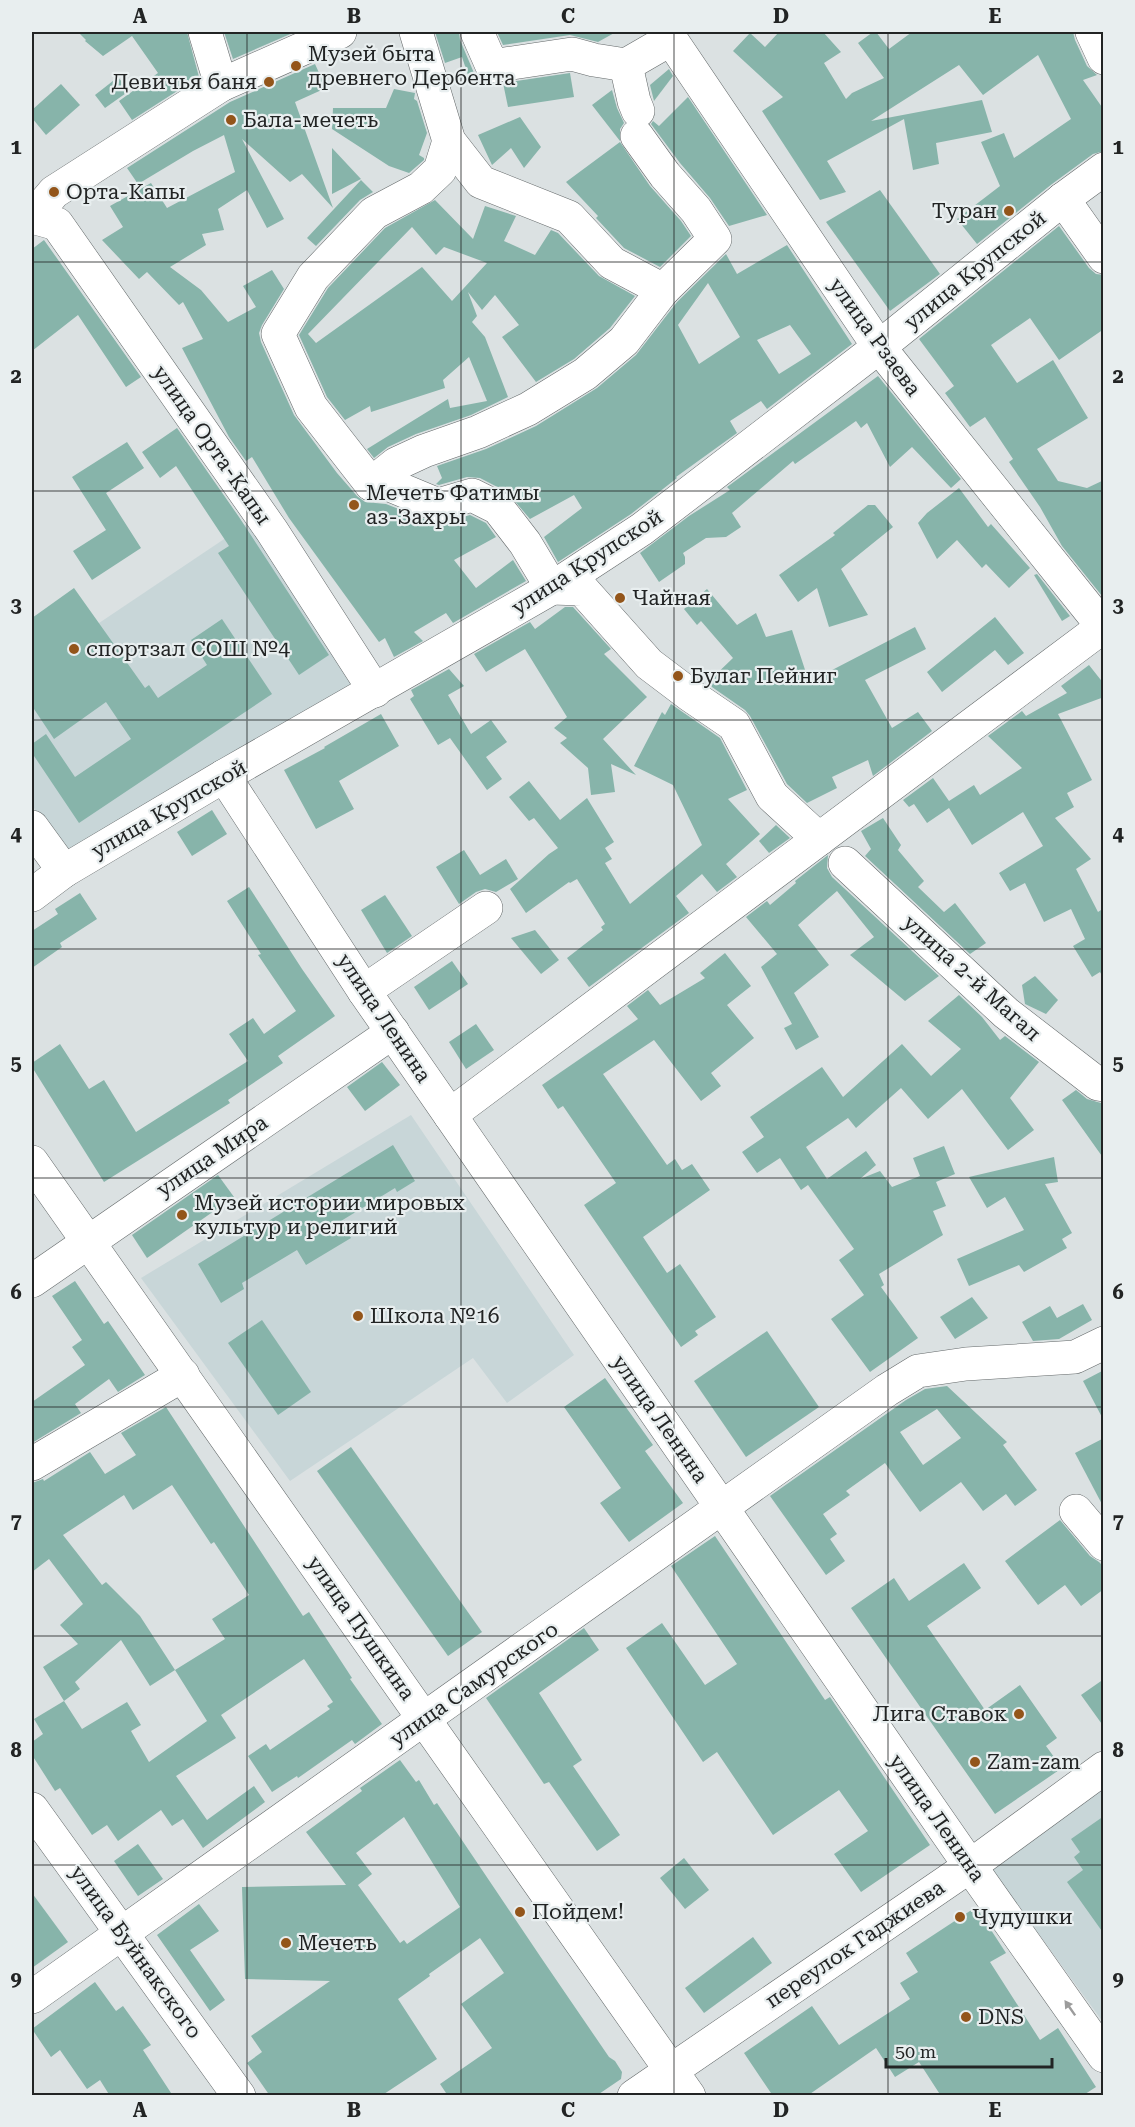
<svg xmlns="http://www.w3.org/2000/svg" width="1135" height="2127" viewBox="0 0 1135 2127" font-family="'Roboto Serif',serif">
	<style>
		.built { fill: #c8d6d8 }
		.building { fill: #87b4aa; fill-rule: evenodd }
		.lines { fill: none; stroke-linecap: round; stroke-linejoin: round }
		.minor-casing { stroke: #64696a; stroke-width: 34 }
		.minor { stroke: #fff; stroke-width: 33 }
		.oneway { fill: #9c9c9c }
		.grid { fill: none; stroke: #222424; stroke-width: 1.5; stroke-opacity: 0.55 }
		.poi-dot { fill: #93551a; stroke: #e8eeef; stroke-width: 2 }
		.labels { text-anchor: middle; stroke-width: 4.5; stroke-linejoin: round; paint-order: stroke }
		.poi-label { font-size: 21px; fill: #222424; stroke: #e8eeef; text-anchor: start }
		.street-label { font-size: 21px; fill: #222424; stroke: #e8eeef }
		.neatline { fill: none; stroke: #222424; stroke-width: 2 }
		.grid-label { font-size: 20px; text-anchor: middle; font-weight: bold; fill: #222424 }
	</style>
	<rect width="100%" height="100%" fill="#dbe1e2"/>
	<g class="built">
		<path d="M251,521L361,686L78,875L32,805V668Z"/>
		<path d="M411,1115L574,1355L507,1403L473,1358L290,1481L141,1278Z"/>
		<path d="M1103,1782V2022L989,1866Z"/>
	</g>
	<g class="building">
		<path d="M78,32H187L199,77L132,120L119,101L158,73L132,36L103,56L85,41L86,40Z"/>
		<path d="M224,32H295L233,59Z"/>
		<path d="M435,32H459L460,40L474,73L468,75L462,57L445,63Z"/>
		<path d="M497,32H616L598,42L570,35L503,45Z"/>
		<path d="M779,32H823L841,52L824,63L846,99L852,93L884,78L858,43L873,32H876L889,49L912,32H1073L1075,40L1087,66L1097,75L1083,80L1104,110V151L1093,154L1052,184L977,244L957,219L1000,186L981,142L1004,133L1014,158L1071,119L1038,55L983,95L959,65L871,121L982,100L992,132L936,143L939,164L913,170L904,119L827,161L846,192L820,200L762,111L783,97L733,51L750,33L765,47Z"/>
		<path d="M315,64L326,88L295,102L333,208L302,174L290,182L242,139L284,219L267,228L247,190L218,209L224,230L202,234L206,245L170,267L201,290L228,322L256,307L243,286L272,270L284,289L262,325L259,333L261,342L294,415L337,473L357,496L365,502L386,504L432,522L443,523L470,515L486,523L496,537L454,560L476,588L513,560L526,581L453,623L446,613L414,632L423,641L394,657L385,638L379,642L289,518L252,457L246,461L229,437L182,348L203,339L183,302L179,305L147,272L139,279L102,240L123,227L110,206L151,183L167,208L235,172L224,135L193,151L138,184L127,168L230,102Z"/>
		<path d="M669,69L673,76L654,101L650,85Z"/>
		<path d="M570,73L574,97L508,107L503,83Z"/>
		<path d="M118,77L129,91L105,108L95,95Z"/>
		<path d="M61,84L80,105L46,135L32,118V110Z"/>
		<path d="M394,89L415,93L414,99L417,101L427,133L419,155L424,158V160L409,173L389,166L332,129L333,108H386Z"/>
		<path d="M612,90L617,108L624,123L620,129V141L592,105Z"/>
		<path d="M688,97L767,215L729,226L710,198L680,163L651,124L653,121L659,126Z"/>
		<path d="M520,117L541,147L524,168L511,148L492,165L478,135Z"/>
		<path d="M620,142L650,186L681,221L691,236L660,267L624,248L596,218L598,216L566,182Z"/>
		<path d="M332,148L361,179L332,194Z"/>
		<path d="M361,180L373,192L360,200L316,246L307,238Z"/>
		<path d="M880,190L940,274L890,311L826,222Z"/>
		<path d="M435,200L473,239L485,206L516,216L504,241L535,255L551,230L558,233L599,276L635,296L610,328L574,359L536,382L502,337L519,325L495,295L482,310L468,292L477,316L472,322L485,337L508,397L471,415L416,434L388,447L374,458L367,449L448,399L450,408L487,401L469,357L443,380L445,388L371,412L370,406L345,420L327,397L299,335L328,288L385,228ZM412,227L436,255L444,247L487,263L452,301L422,267L316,343L308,334Z"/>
		<path d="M1059,226L1089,268L1096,274L1104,275V329L1059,360L1030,318L991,345L1017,383L1053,360L1088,418L1037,449L1058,481L1087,488L1104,480L1102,596L1062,546L1040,507L1009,462L1013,459L985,417L970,427L945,393L954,386L919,339Z"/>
		<path d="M44,240L141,377L126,387L78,315L32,351V249Z"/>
		<path d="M787,245L852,344L767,409L761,401L730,421L737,433L676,477L677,478L631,514L558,562L544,537L582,508L574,495L530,519L507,492L480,478L467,477L439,485L436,484L442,478L437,466L486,449L536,426L597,388L636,355L677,302L726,254L737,274ZM708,283L740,337L699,364L678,325ZM790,325L811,354L779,374L757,340Z"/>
		<path d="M878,376L961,479L951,488L912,447L890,467L867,423L861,428L856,421L795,464L793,461L732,513L741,527L726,537L706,538L683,553L685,557V564L659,582L640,553L689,516L730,490L727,487Z"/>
		<path d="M177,428L239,517L329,655L299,675L218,553L229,546L176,466L160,478L142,452Z"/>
		<path d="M127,442L144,468L106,493L141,548L92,580L73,551L106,530L72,477Z"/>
		<path d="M959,488L988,527L991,524L1030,568L1009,588L986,564L982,568L957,540L937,559L918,523L927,513Z"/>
		<path d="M868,505H875L893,527L841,569L868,615L829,627L817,588L798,602L779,575L835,535L833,533Z"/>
		<path d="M1037,574L1070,616L1062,621L1034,575Z"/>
		<path d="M74,588L145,688L149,685L158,698L207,665L191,640L222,619L272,694L79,823L32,753V744L46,734L75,777L131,739L106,702L54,739L32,706V618Z"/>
		<path d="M707,589L737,625L756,613L766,637L792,630L809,682L915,627L926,649L865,680L892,728L918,712L932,731L873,776L868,760L832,777L837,788L807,803L787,784L750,716L745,710L712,687L708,682L733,658L701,621L697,625L684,609Z"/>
		<path d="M565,607H573L611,649L604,654L647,697L603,739L636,775L611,764L615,792L591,795L588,768L560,743L567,738L554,728L567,717L525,649L486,672L474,654L530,622L535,629Z"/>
		<path d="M995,617L1024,653L1008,665L995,650L942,692L927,672Z"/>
		<path d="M1089,665L1104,684V697L1058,714L1092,780L1067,793L1074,807L1055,818L1091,859L1076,869L1098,912L1104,908V979L1100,972L1092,977L1073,946L1085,939L1071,909L1044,922L1025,883L1010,891L999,873L1043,846L1023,812L972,845L949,808L927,823L914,804L909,807L903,800L933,778L949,801L974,785L980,795L1022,768L988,736L1022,711L1026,716L1067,693L1061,686Z"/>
		<path d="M449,669L464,686L448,695L471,734L491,720L507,742L486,757L502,779L487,790L450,738L438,745L410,699L414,696L411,690Z"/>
		<path d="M671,704L720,738L747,790L728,799L760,834L726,864L737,877L717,892L702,874L676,896L689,913L589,987L567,958L603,930L601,927L605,924L577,879L570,883L569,882L526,913L510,889L549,854L558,848L534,818L529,821L509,797L529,781L560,820L587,798L614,842L605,848L612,859L605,863L630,904L702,845L673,785L634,766L662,712L665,715Z"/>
		<path d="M381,714L399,746L339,781L354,809L316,829L284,770L325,748L324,747Z"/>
		<path d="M212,810L227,834L192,856L177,832Z"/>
		<path d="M883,818L901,845L898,850L924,881L918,887L944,912L955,903L986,943L970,954L865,856L871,849L861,831Z"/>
		<path d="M776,825L790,838L769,853L759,841Z"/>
		<path d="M464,850L480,875L506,859L518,879L496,892L485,889L476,892L459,904L436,867Z"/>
		<path d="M828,855L827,868L832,877L939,976L905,1001L850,955L874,937L837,891L798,925L829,965L794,993L819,1037L796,1050L784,1028L792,1024L761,967L777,954L746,917L767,901L770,905L796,883L795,881Z"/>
		<path d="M249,887L302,969L335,1016L278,1056L283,1063L228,1100L230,1103L104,1182L32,1067V1063L60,1044L89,1089L104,1080L136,1132L248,1061L229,1034L253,1018L264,1034L296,1011L258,955L261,954L227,901Z"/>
		<path d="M80,893L97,919L60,943L62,947L32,968V931L58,914L55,909Z"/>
		<path d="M385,895L412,936L387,953L361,910Z"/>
		<path d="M535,930L559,960L541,974L511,938Z"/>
		<path d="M725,953L751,986L727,1005L754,1038L711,1073L721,1086L701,1101L654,1040L603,1074L667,1165L675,1159L682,1170L692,1164L710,1190L643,1237L667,1273L680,1264L716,1317L695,1331L698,1335L681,1347L584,1205L616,1183L563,1106L558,1109L542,1085L638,1019L627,1006L648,990L660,1005L705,978L700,973Z"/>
		<path d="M452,961L468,984L429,1010L414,987Z"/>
		<path d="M1035,976L1058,1000L1046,1014L1025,1004L1022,985Z"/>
		<path d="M959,995L982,1017L1000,1040L1005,1036L1039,1062L1010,1098L1034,1130L1008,1150L962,1089L928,1119L901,1088L856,1128L848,1118L806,1147L827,1179L866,1151L876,1165L860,1179L880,1171L892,1187L920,1176L913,1158L944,1146L955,1174L936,1182L946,1206L933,1211L943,1235L879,1274L884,1285L881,1287L918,1338L870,1372L831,1319L864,1295L839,1260L854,1249L808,1185L801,1190L780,1158L757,1173L742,1152L764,1137L750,1117L822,1067L843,1097L902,1044L931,1076L961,1049L928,1021Z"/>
		<path d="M476,1024L494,1050L466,1069L449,1042Z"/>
		<path d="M382,1062L400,1085L365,1111L347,1087Z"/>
		<path d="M1076,1090L1087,1099L1101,1103L1104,1108V1159L1062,1100Z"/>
		<path d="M393,1145L415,1181L397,1192L395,1188L341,1221L351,1238L306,1265L297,1250L242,1283L244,1289L221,1303L198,1264Z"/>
		<path d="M1054,1157L1058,1182L1045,1184L1072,1233L1062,1239L1067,1248L1024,1272L1019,1265L969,1286L957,1259L1024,1230L1005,1197L987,1208L969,1177Z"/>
		<path d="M218,1175L234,1197L147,1258L132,1235Z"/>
		<path d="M75,1281L104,1324L108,1321L145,1375L118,1392L109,1379L75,1404L81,1413L32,1443V1402L85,1365L72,1347L82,1340L52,1296Z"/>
		<path d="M972,1297L988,1318L955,1339L940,1317Z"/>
		<path d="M1083,1304L1092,1320L1059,1339L1033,1341L1022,1322L1050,1306L1057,1318Z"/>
		<path d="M262,1320L311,1392L278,1415L228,1343Z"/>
		<path d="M767,1331L819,1407L746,1457L694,1381Z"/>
		<path d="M1104,1370V1421L1083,1381Z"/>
		<path d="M605,1378L653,1445L645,1451L683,1503L629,1542L600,1503L621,1488L564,1407Z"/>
		<path d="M947,1386L1007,1442L1003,1445L1037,1490L1015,1506L1006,1494L983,1511L961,1482L920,1512L885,1463L846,1491L850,1495L823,1514L837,1534L830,1539L845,1561L826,1575L770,1496L906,1400L925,1389ZM937,1409L961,1438L923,1465L900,1432Z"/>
		<path d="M166,1407L303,1616L309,1612L352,1678L350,1679L382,1724L355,1744L352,1740L298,1778L297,1776L272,1792L248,1756L266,1744L270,1750L330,1709L327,1706L333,1702L304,1659L221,1715L236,1738L176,1776L207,1820L254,1786L265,1802L203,1848L183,1819L172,1826L161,1810L118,1841L107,1825L92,1835L60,1788L55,1791L32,1755V1742L43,1734L34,1719L64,1701L43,1667L78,1644L60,1625L83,1604L49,1559L32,1572V1483L43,1479L44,1481L90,1452L105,1474L136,1455L121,1433ZM172,1485L211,1544L214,1542L249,1595L212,1619L225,1639L175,1670L140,1616L106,1582L102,1585L63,1535L124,1495L133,1510ZM121,1640L150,1686L175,1670L207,1721L149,1762L131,1731L141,1725L127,1702L82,1729L64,1701L80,1689L75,1682Z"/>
		<path d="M1104,1438V1508L1075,1453Z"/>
		<path d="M351,1447L482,1632L448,1656L317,1471Z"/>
		<path d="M1060,1520L1090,1556L1099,1562L1104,1567V1589L1081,1606L1065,1585L1038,1605L1005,1561Z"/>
		<path d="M715,1536L825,1700L830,1697L930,1845L861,1892L834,1854L868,1831L839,1790L773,1835L717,1752L703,1762L626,1648L662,1623L705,1685L737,1664L671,1566Z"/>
		<path d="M964,1563L981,1588L927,1626L985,1710L1020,1685L1057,1738L1046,1746L1062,1768L995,1814L851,1608L894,1578L909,1601Z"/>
		<path d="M584,1628L599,1650L539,1693L582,1760L573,1766L620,1835L597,1851L549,1782L544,1784L486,1698Z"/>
		<path d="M1104,1679V1727L1081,1695Z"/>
		<path d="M400,1760L416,1782L419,1780L434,1805L437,1803L542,1959L609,2057L615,2061L622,2072L621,2079L596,2096H448L440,2084L492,2048L461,2004L504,1973L480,1938L429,1974L430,1976L398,1999L437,2059L381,2096H270L247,2063L262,2052L251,2036L330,1981L245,1979L242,1887L346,1885L306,1832L362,1791L360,1788ZM404,1817L460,1907L407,1944L404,1940L400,1943L358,1885L372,1874L356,1853Z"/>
		<path d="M1104,1816V1934L1067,1882L1083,1870L1074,1857L1080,1852L1071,1839Z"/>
		<path d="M138,1844L163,1879L138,1896L114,1861Z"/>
		<path d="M684,1858L709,1890L685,1909L660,1878Z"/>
		<path d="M32,1893L68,1942L32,1968Z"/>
		<path d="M199,1904L219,1931L190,1950L225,2000L210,2011L157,1935Z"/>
		<path d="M976,1907L1006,1953L990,1962L1040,2040L1058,2028L1096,2087L1082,2096H941L919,2062L895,2077L876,2048L807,2096H773L744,2053L812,2006L839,2045L910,1999L900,1983L918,1972L906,1953Z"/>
		<path d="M753,1937L772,1963L704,2013L685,1988Z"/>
		<path d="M95,1982L116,2011L123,2006L151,2045L143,2050L173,2096H110L100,2080L87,2089L60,2050L51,2057L32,2029Z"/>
	</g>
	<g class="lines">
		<g class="minor-casing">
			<g id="minor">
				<path d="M205,32L221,85"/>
				<path d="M416,32L449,141L481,182L569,217L612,263L663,290"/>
				<path d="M477,32L492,66L572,54L594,60L626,65L671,39"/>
				<path d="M666,32L879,347L1104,628"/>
				<path d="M1092,32L1104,58"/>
				<path d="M626,65L634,101L638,111"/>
				<path d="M449,141L440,170L421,188L374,213L313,277L278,334L311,407L371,484L390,485L438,505L472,495L498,508L525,543L552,588L582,589L649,664L690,695L734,725L772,796L819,839"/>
				<path d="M1063,199L1104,257"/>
				<path d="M32,217L57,224L272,531L375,691"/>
				<path d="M32,218L54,192L221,85L340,32"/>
				<path d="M371,484L396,464L424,451L478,432L528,409L585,374L624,341L663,290L715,239L696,210L665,175L637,136"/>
				<path d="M224,776L364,991L970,1866L1104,2056"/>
				<path d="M32,827L64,871"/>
				<path d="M845,863L1006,1013L1098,1084L1104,1085"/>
				<path d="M32,895L64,871L224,776L552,588L642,529L879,347L1063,199L1104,169"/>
				<path d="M364,991L486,908"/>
				<path d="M450,1115L1104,626"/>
				<path d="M32,1162L689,2096"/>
				<path d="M32,1281L393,1032"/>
				<path d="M32,1464L183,1375"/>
				<path d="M1076,1511L1104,1544"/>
				<path d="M32,1809L239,2096"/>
				<path d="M32,1997L887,1390L918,1371L966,1364L1075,1357L1104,1343"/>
				<path d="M634,2096L970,1866L1104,1768"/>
			</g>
		</g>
		<use href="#minor" class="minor"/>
	</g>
	<defs><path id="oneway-solid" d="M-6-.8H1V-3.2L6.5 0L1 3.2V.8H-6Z" transform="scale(1.5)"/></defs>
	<use class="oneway" href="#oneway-solid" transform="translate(1070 2008) rotate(-125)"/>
	<path class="grid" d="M247,32V2096M461,32V2096M674,32V2096M888,32V2096M32,262H1104M32,491H1104M32,720H1104M32,949H1104M32,1178H1104M32,1407H1104M32,1636H1104M32,1865H1104"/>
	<g class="poi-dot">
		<circle cx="296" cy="66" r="6"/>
		<circle cx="269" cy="82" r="6"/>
		<circle cx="231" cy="120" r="6"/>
		<circle cx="54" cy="192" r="6"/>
		<circle cx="1009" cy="211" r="6"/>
		<circle cx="354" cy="505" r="6"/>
		<circle cx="620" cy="598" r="6"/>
		<circle cx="74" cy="649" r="6"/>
		<circle cx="678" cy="676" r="6"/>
		<circle cx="182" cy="1215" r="6"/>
		<circle cx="358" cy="1316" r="6"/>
		<circle cx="1019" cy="1714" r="6"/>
		<circle cx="975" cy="1762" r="6"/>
		<circle cx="520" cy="1912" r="6"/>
		<circle cx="960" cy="1917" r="6"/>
		<circle cx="286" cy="1943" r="6"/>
		<circle cx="966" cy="2017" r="6"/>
	</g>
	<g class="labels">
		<g class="poi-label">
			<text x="308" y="61">Музей быта<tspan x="308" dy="24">древнего Дербента</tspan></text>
			<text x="257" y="89" text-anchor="end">Девичья баня</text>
			<text x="243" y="127">Бала-мечеть</text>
			<text x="66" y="199">Орта-Капы</text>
			<text x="997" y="218" text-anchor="end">Туран</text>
			<text x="366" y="500">Мечеть Фатимы<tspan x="366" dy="24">аз-Захры</tspan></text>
			<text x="632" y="605">Чайная</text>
			<text x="86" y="656">спортзал СОШ №4</text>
			<text x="690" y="683">Булаг Пейниг</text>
			<text x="194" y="1210">Музей истории мировых<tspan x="194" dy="24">культур и религий</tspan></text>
			<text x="370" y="1323">Школа №16</text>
			<text x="1007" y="1721" text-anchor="end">Лига Ставок</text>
			<text x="987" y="1769">Zam-zam</text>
			<text x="532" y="1919">Пойдем!</text>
			<text x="972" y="1924">Чудушки</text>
			<text x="298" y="1950">Мечеть</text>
			<text x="978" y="2024">DNS</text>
		</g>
		<g class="street-label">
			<text transform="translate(975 270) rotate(-39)" y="7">улица Крупской</text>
			<text transform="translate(875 337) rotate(54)" y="7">улица Рзаева</text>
			<text transform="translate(212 445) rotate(55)" y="7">улица Орта-Капы</text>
			<text transform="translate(587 562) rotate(-33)" y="7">улица Крупской</text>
			<text transform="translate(169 809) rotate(-30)" y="7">улица Крупской</text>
			<text transform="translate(972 978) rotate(42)" y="7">улица 2-й Магал</text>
			<text transform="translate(384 1018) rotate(56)" y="7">улица Ленина</text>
			<text transform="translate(212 1156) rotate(-34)" y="7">улица Мира</text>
			<text transform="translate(660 1419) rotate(55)" y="7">улица Ленина</text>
			<text transform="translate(361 1628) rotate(55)" y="7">улица Пушкина</text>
			<text transform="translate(474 1684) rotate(-35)" y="7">улица Самурского</text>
			<text transform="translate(937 1818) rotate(55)" y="7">улица Ленина</text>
			<text transform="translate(855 1944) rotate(-34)" y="7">переулок Гаджиева</text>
			<text transform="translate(136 1952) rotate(54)" y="7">улица Буйнакского</text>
		</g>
	</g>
	<rect width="1135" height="2127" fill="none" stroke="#e8eeef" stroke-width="66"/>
	<path d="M886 2058v9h166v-9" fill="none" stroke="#222424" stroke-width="3"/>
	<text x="895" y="2058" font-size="18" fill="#222424" stroke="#e8eeef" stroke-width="4.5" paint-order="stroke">50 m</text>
	<rect x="33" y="33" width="1069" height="2061" class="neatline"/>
	<g class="grid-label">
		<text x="140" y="23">A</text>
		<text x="354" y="23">B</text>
		<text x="568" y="23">C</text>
		<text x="781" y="23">D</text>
		<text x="995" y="23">E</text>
		<text x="16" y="154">1</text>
		<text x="1118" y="154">1</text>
		<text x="16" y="383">2</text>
		<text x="1118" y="383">2</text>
		<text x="16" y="612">3</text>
		<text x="1118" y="612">3</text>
		<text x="16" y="841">4</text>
		<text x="1118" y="841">4</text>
		<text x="16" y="1070">5</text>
		<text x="1118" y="1070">5</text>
		<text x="16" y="1299">6</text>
		<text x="1118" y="1299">6</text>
		<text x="16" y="1528">7</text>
		<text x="1118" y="1528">7</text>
		<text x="16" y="1757">8</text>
		<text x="1118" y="1757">8</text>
		<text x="16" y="1986">9</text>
		<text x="1118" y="1986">9</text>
		<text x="140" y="2117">A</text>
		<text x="354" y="2117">B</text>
		<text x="568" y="2117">C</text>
		<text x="781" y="2117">D</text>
		<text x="995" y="2117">E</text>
	</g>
</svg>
